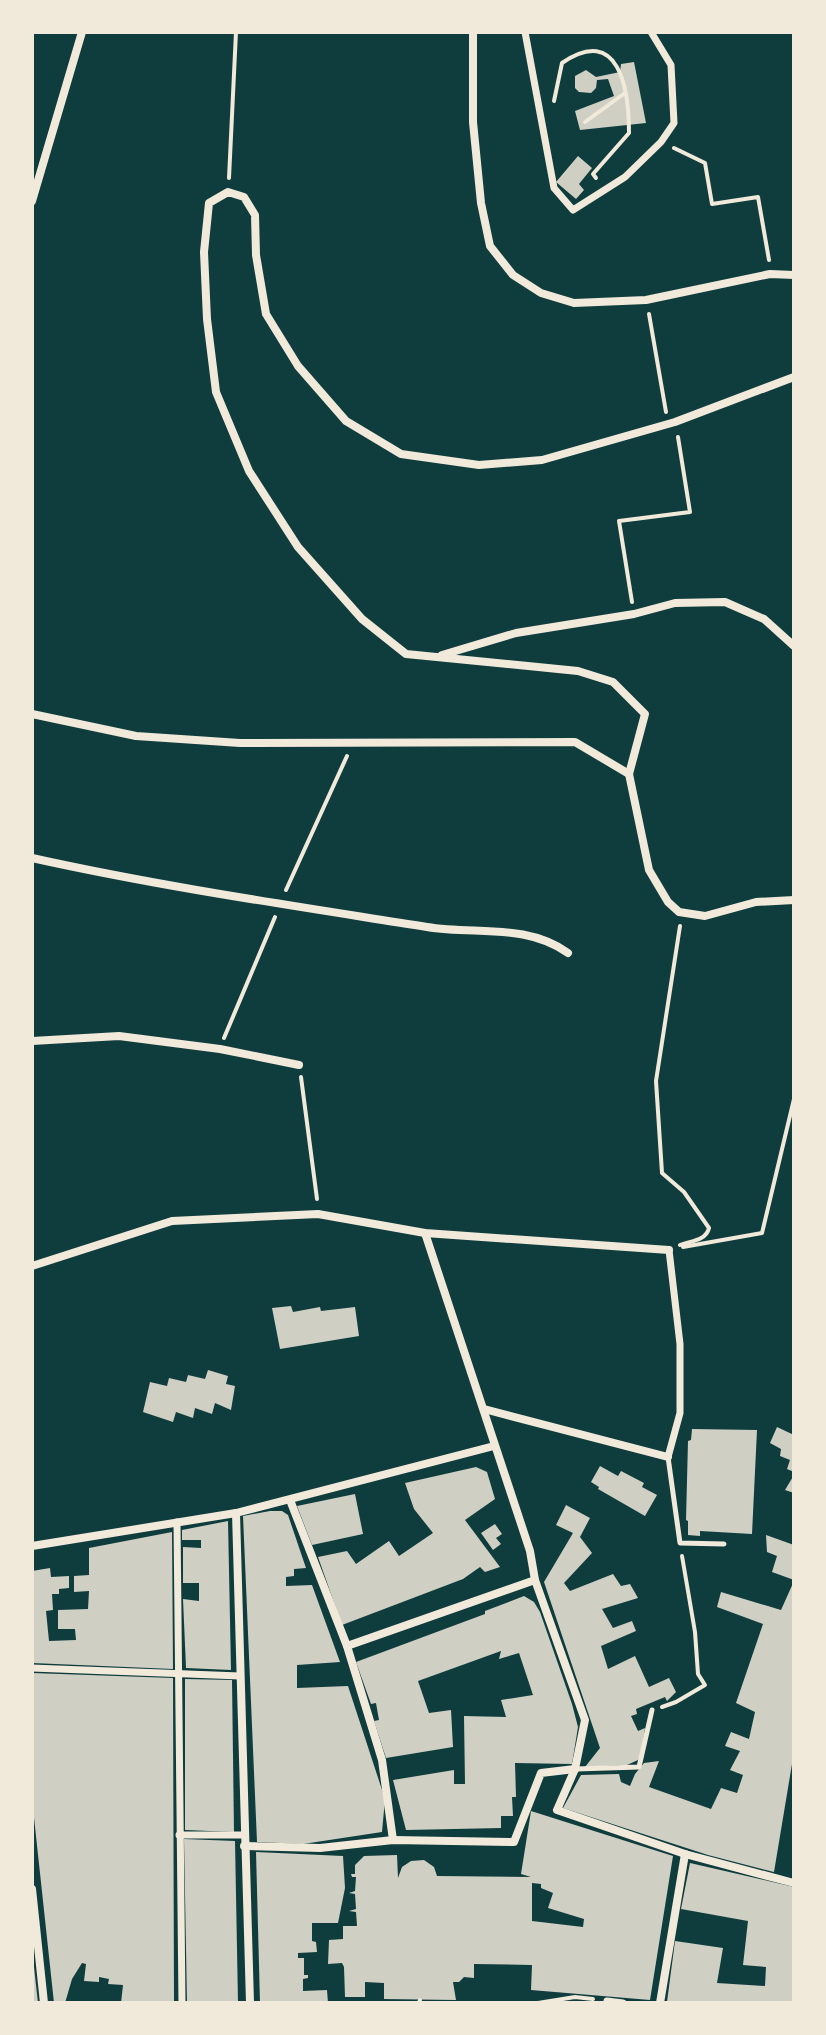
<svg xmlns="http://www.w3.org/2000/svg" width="826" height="2035" viewBox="0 0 826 2035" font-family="Quicksand,sans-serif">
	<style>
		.building { fill: #cfcfc3; fill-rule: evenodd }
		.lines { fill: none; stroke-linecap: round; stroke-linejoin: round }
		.path { stroke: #f1e9da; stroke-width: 4 }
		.service { stroke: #f1e9da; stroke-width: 5 }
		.pedestrian { stroke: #f1e9da; stroke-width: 7 }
		.minor { stroke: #f1e9da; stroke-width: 8 }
	</style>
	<rect width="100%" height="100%" fill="#0f3d3e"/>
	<g class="building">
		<path d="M634,62L646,123L580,130L575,111L614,96L608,79L597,80L596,88L591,93L579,92L575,88V76L586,70L596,77L620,72L621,64Z"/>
		<path d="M578,156L592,168L579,184L584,190L576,199L556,182Z"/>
		<path d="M291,1306L293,1312L320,1307L321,1311L355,1307L359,1336L280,1349L272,1308Z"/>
		<path d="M208,1370L228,1376L226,1384L235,1386L231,1410L215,1403L212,1414L195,1408L193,1418L176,1412L173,1422L143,1412L150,1382L167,1386L169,1378L186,1382L188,1375L205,1379Z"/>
		<path d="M777,1427L794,1435V1472L787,1469L790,1460L780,1456L781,1449L770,1443Z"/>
		<path d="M692,1429L757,1430L752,1534L700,1531V1536L688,1535V1521L686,1520L688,1441L691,1440Z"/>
		<path d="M600,1466L618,1476L621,1471L644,1483L642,1487L657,1495L645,1516L598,1489L599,1487L591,1482Z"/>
		<path d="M476,1467L487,1472L495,1499L465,1520L500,1567L485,1572L480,1567L463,1579L342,1625L318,1557L347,1551L356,1564L389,1541L399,1556L433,1533L414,1509L405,1483Z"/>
		<path d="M794,1475V1493L785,1490Z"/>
		<path d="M355,1494L363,1534L312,1545L297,1506Z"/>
		<path d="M566,1505L590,1518L580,1537L592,1553L564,1583L570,1591L613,1574L621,1586L630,1584L638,1598L602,1609L613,1628L632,1621L636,1631L601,1646L608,1669L635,1656L649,1687L669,1678L676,1692L667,1701L665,1697L636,1709L637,1714L631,1716L638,1731L645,1728L641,1755L638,1760L627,1765L585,1767L600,1748L544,1582L573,1533L556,1525Z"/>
		<path d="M270,1511H282L288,1515L306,1568L294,1569V1576L286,1577V1586L312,1585L340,1662L297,1665V1688L348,1686L385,1799L382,1832L303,1844L257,1842L243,1516Z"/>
		<path d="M228,1521L231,1670L186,1668L183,1599L199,1601V1583H183V1547L201,1548V1540H182V1530Z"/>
		<path d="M495,1524L502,1534L496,1538L501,1544L493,1550L481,1533Z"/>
		<path d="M172,1532L173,1669L32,1663V1571L50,1568L51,1577L69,1576V1588L59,1589V1594H52L53,1610L46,1611L49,1641L76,1640L75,1629H58V1610L88,1609L89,1591L74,1592V1576L89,1575V1548Z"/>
		<path d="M766,1535L794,1545V1580L772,1572L777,1556L767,1552Z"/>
		<path d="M794,1581V1752L774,1872L708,1855L563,1808L581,1775L619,1774L621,1782L630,1786L635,1774L644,1763L659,1761L649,1787L711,1809L721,1788L737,1793L743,1775L730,1770L740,1751L725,1746L731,1732L749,1739L755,1712L736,1703L763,1624L717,1607L721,1592L781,1610Z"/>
		<path d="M524,1596L534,1602L540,1612L572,1704L578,1727L572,1764L515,1763L516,1797H512L513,1816H501V1828L406,1830L393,1780L454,1770V1784H465L464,1716L506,1717L501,1700L533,1695L519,1653L499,1659L501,1651L418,1681L429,1713L451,1710L453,1747L386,1758L374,1721L379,1720L376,1703L371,1704L356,1662L485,1614V1611Z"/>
		<path d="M32,1673L173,1678L174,2003H121L123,1985L108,1984L109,1979L99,1977V1982L84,1981L86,1964L82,1963L72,1979L65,2003H54L32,1799Z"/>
		<path d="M185,1679L232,1680L234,1832L185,1830Z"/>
		<path d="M531,1811L673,1856L650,2000L531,1990L532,1965L474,1964V1978L464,1977L459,1982H453L456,2000L384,1999V1983L365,1982V1997H345L344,1967L342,1963L328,1964L329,1940L343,1939V1926H357L356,1912L349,1911L356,1909L355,1894L349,1893L355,1891L356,1877H352L351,1874H355V1865L364,1856L397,1855L398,1878L402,1867L411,1861L424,1860L434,1867L437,1876L531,1877L521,1874ZM532,1883L541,1884V1888L553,1893L548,1908L584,1919L583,1927L532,1921Z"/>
		<path d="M184,1839L235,1841L238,2003H187Z"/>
		<path d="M256,1852L343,1856L345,1888L338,1923H312V1941L316,1942L317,1952L298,1953V1958H304V1975H308V1978L303,1979V1991L327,1990L328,2003H260Z"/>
		<path d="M690,1863L794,1887V2003L667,2002L675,1941L723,1948L717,1983L765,1986L766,1967L743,1965L748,1921L681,1909Z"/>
		<path d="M32,1967H34L38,2003H32Z"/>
	</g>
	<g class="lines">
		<g class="path">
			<path d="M554,101L562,63C619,24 629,89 629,133L593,174L596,178"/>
			<path d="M585,122L625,93"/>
			<path d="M674,148L705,163L712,204L758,197L769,260"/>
			<path d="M229,178L236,32"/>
			<path d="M649,314L666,412"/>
			<path d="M632,602L619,521L690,512L678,437"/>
			<path d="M286,890L347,756"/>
			<path d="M680,926L656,1081L662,1173L684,1192L709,1228C706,1241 690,1241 680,1245"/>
			<path d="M224,1038L275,917"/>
			<path d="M301,1077L317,1199"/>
			<path d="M683,1247L762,1233L794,1099"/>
			<path d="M662,1707L676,1702L705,1685L698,1674L695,1632L682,1556"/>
			<path d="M392,2003H419L420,2000"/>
			<path d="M538,2003L575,1997L593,1999"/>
		</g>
		<g class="service">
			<path d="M668,1457L680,1543L724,1544"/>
			<path d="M576,1769L639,1767L652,1710"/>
		</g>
		<g class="pedestrian">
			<path d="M525,32L554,188L573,210L625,177L661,142L674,123L671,65L651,32"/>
			<path d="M668,1457L680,1413V1344L669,1250"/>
			<path d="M177,1522L182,2003"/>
			<path d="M32,1668L240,1676"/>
			<path d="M179,1835H244"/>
			<path d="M607,2001L623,2003"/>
		</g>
		<g class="minor">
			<path d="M473,32V122L481,203L490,246L513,275L541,293L574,303L646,300L770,274L794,275"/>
			<path d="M32,201L82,32"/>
			<path d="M794,377L675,422L542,460L479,465L401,454L346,421L298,366L266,314L256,255L255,215L244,197L228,192L209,203L204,252L207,319L216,392L249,471L298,547L362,619L406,654L578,671L613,682L645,714L629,774L649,870L668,902L679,912L705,916L756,902L794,900"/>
			<path d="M442,655L516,633L634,614L675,603L725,602L764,619L794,646"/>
			<path d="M32,714L136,736L240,743L575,742L629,774"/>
			<path d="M32,858C163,887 295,906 427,927C476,935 526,923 568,953"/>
			<path d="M32,1041L119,1036L220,1049L299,1065"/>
			<path d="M425,1233L530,1551L535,1580L585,1720L575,1769L557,1810L685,1854L794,1883"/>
			<path d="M32,1266L172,1221L318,1214L425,1233L669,1250"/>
			<path d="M484,1409L668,1457"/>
			<path d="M290,1500L347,1646L382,1760L393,1840"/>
			<path d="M236,1513L250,2003"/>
			<path d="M32,1546L236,1513L494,1446"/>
			<path d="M347,1646L535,1580"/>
			<path d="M244,1846L320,1848L393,1840L514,1842L541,1773L575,1769"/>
			<path d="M32,1889L44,2003"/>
			<path d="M660,2003L685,1854"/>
		</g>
	</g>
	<rect width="826" height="2035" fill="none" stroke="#f1e9da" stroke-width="68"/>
</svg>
